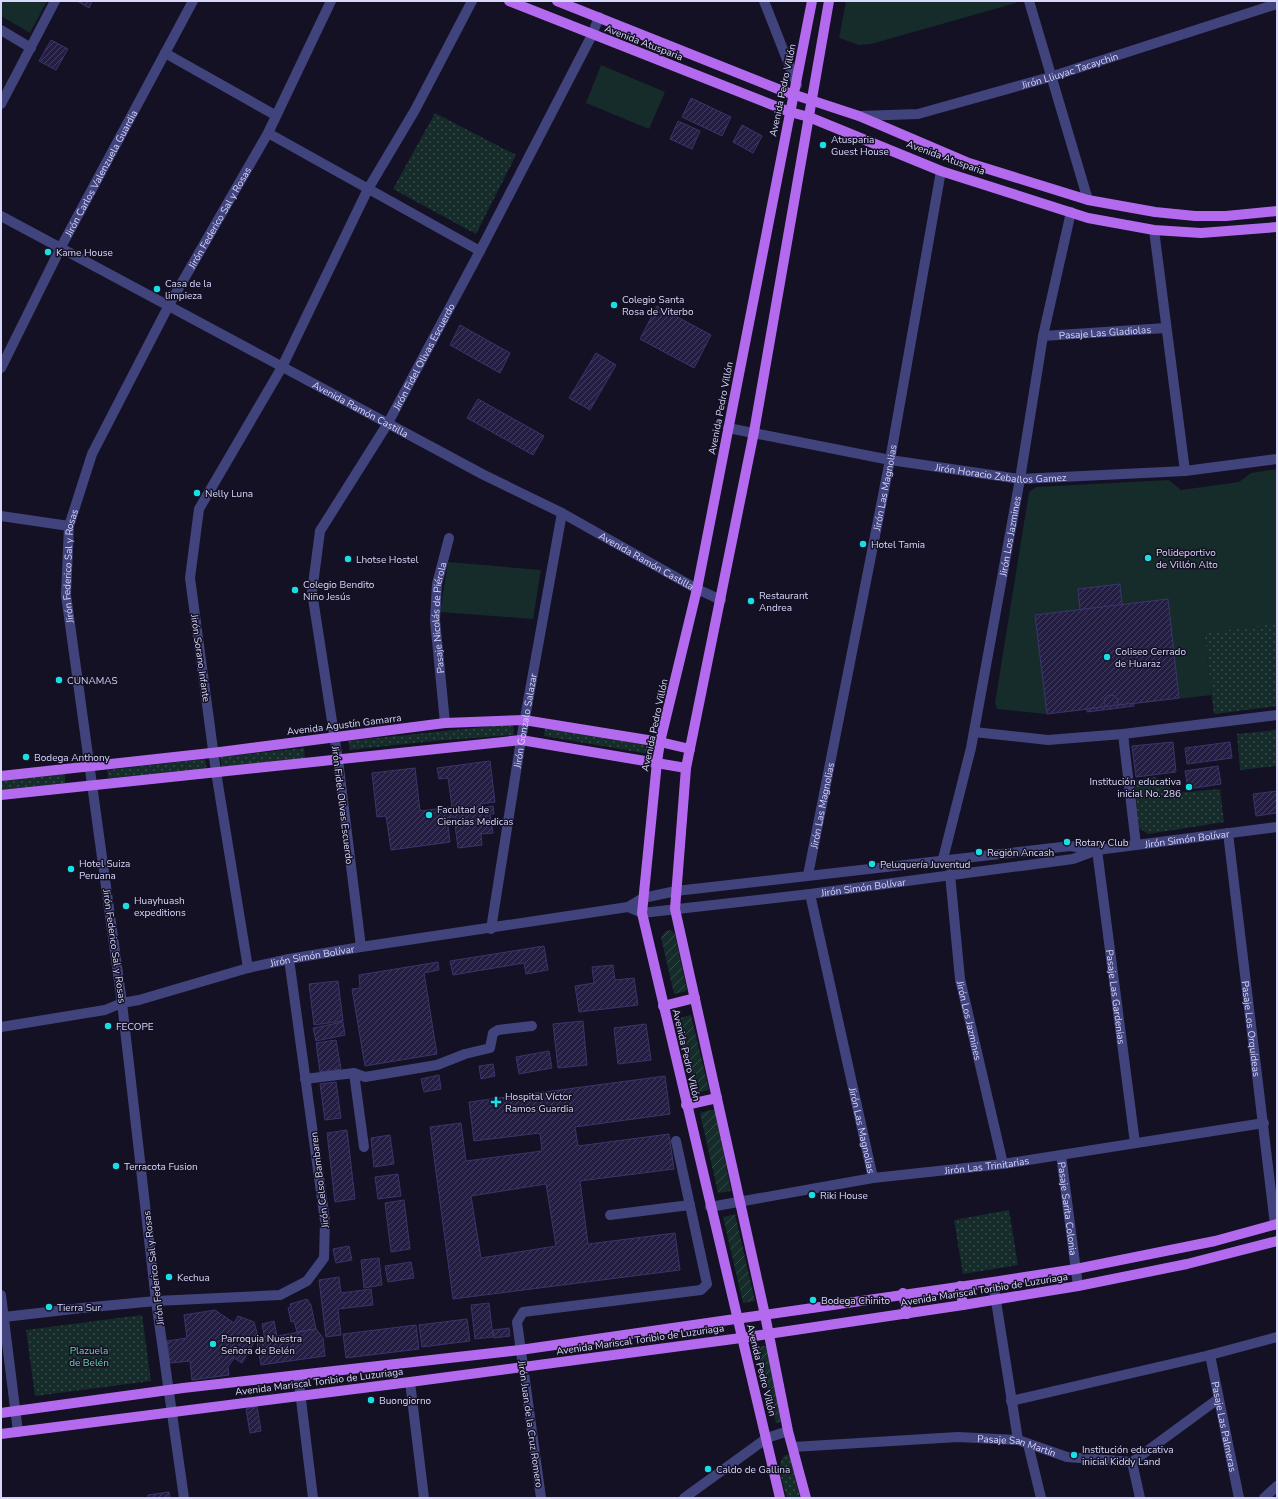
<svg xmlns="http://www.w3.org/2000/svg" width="1278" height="1499" viewBox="0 0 1278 1499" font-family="'Nunito Sans',sans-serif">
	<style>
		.grass { fill: url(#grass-dots) }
		.garden { fill: url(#garden-furrows) }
		.pitch { fill: #152c2a }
		.building { fill: url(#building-hatch); stroke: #3b346b; fill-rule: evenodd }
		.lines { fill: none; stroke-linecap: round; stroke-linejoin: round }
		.minor { stroke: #41437d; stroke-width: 10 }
		.major { stroke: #b46aef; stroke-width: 10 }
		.poi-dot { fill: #19dee4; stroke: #131123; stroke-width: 1.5 }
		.labels { text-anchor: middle; stroke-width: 3; stroke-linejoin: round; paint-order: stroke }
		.street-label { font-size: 10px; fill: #d9d7fb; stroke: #131123 }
		.poi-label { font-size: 10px; fill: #d9d7fb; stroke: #131123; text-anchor: start }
		.park-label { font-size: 10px; fill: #6bd3b2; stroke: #131123 }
	</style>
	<defs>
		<pattern id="grass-dots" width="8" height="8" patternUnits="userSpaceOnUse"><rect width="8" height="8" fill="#152c2a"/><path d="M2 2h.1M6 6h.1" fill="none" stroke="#364a4a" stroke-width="1.8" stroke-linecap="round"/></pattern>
		<pattern id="garden-furrows" width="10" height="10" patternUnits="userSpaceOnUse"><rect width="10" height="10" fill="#152c2a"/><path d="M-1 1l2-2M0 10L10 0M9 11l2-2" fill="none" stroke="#364a4a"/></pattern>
		<pattern id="building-hatch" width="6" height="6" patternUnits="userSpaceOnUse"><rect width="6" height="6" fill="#241f42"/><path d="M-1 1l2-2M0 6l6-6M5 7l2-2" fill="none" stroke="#433f5e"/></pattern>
	</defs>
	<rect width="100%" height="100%" fill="#131123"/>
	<g class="grass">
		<path d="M435,113L516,155L476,234L393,189Z"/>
		<path d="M1019,570L1277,588V706L1214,714L1204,633Z"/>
		<path d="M513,724L514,735L433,741L350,750L348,741Z"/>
		<path d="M545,728L651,746L649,754L544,736Z"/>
		<path d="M1277,730V766L1240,770L1237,734Z"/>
		<path d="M304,748L305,759L222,767L220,757Z"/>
		<path d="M205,759L207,770L108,778L107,770Z"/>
		<path d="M65,771V783L1,790V779Z"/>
		<path d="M1156,777L1177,793L1220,789L1224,822L1148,834L1139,828L1134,780Z"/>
		<path d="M1009,1210L1018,1265L963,1274L954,1220Z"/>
		<path d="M142,1315L151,1381L35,1396L26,1330Z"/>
		<path d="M785,1455H790L800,1498H787C784,1486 774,1465 785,1455Z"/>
	</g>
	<g class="garden">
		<path d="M671,930L675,934L687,991L674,994L661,937L666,931Z"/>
		<path d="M691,1015L709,1090L694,1094L676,1019Z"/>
		<path d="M715,1109L731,1191L718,1193L700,1113Z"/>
		<path d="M735,1214L755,1301L743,1303L723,1217Z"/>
		<path d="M756,1346H767L781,1422L776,1423Z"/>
	</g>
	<g class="pitch">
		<path d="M1,1H47L30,33L1,16Z"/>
		<path d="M846,1H1015L1016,3L871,44L859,45L839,38Z"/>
		<path d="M601,65L665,92L649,129L586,103Z"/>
		<path d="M1277,469V624L1204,633L1212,695L1047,714L997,709L995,703L1029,492L1036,487L1169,480L1181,490L1239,482L1251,473Z"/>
		<path d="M448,562L541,570L533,619L440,612Z"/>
	</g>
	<g class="building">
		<path d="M77,1H92L89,8Z"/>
		<path d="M51,40L68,49L56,70L39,61Z"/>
		<path d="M691,98L731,117L722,136L682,117Z"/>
		<path d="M678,121L700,131L692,149L670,139Z"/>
		<path d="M742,125L762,136L753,153L733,142Z"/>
		<path d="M657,306L711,335L694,368L640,339Z"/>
		<path d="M460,325L510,353L500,373L450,345Z"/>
		<path d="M596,353L616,365L590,410L569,398Z"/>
		<path d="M478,399L544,436L533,455L467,418Z"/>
		<path d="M1120,584L1122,605L1080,610L1078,589Z"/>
		<path d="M1168,599L1179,698L1047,714L1035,615Z"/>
		<circle cx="1111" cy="702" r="7"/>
		<path d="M1134,703V706L1087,712V709Z"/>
		<path d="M1173,742L1176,772L1136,777L1132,746Z"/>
		<path d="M1230,742L1232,758L1187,764L1185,748Z"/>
		<path d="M490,761L495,802L480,804L481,808L493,806L494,814H490L493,833L481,834L482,845L458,848L454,817L447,818L450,842L391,850L386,816L377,817L372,773L415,768L420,811L452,807L448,778L439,779L437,768Z"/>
		<path d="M1218,766L1221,784L1188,789L1185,771Z"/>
		<path d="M1277,791V813L1256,816L1253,794Z"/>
		<path d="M544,946L548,970L526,974L524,963L453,975L450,961Z"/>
		<path d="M438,962L439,970L424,973L437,1054L365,1066L352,989L360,988L359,975Z"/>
		<path d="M613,965L615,980L634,978L638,1005L579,1012L575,986L594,983L592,967Z"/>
		<path d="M338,981L343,1021L314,1025L309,984Z"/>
		<path d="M583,1021L587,1065L558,1068L553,1024Z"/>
		<path d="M343,1022L345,1035L316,1041L313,1028Z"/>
		<path d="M646,1024L651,1060L618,1064L614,1028Z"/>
		<path d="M336,1040L341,1069L320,1072L316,1043Z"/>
		<path d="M549,1051L552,1068L519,1074L516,1057Z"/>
		<path d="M493,1064L495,1076L481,1079L479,1066Z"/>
		<path d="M439,1075L441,1089L424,1092L421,1079Z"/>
		<path d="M665,1076L670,1114L575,1127L578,1146L669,1134L674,1169L580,1181L588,1244L675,1233L680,1270L453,1299L430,1127L461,1123L466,1161L542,1151L540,1133L474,1141L469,1102ZM546,1184L556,1246L481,1258L471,1196Z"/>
		<path d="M336,1082L341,1118L325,1120L320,1084Z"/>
		<path d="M347,1130L355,1199L335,1202L327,1133Z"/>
		<path d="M390,1135L394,1164L374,1167L371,1138Z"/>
		<path d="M398,1174L401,1196L378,1199L375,1177Z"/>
		<path d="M404,1200L410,1249L391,1252L385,1203Z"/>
		<path d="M349,1246L352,1260L336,1263L333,1249Z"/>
		<path d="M379,1258L382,1285L364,1288L361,1260Z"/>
		<path d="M411,1262L414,1278L388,1282L385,1266Z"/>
		<path d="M339,1277L341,1293L371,1289L373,1305L338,1309L341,1335L326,1337L319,1280Z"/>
		<path d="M307,1299L311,1305L316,1329L297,1332L294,1321L291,1322L288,1308L291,1307L290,1304Z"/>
		<path d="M489,1303L493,1337L475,1339L471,1305Z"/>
		<path d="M215,1310L234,1323L238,1316L254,1322L258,1336L242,1363L234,1358L228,1367L229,1375L192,1380L190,1361L170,1363L167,1341L187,1338L184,1315Z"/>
		<path d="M467,1319L470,1341L422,1347L419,1325Z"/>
		<path d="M274,1321L277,1336L316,1329L323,1338L325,1356L261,1365L257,1343L265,1340L262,1324Z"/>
		<path d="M416,1325L419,1349L346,1358L343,1334Z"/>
		<path d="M509,1328L510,1336L494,1338L493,1330Z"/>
		<path d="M257,1406L261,1431L250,1433L246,1409Z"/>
		<path d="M169,1492L170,1498H148V1495Z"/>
	</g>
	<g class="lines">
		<g class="minor">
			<path d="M764,1L797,85"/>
			<path d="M1029,1L1088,200"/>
			<path d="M1,30L31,48"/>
			<path d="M165,53L275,115"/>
			<path d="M1,104L55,1"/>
			<path id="s1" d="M859,116L918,114L1050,77L1277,4"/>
			<path d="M268,133L480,251"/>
			<path id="s2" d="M1,216L484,475L562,513L697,589L721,600"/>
			<path d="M1154,230L1185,471"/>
			<path id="s3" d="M1043,336L1166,328"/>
			<path id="s4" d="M1,368L61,247L193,1"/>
			<path id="s5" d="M728,428L890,460L1020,479L1185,471L1277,459"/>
			<path d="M1,516L69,526"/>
			<path id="s6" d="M445,723L435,620L437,584L449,538"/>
			<path d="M974,732L1048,740L1123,734L1277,715"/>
			<path d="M1123,734L1136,845"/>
			<path id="s7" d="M1228,833L1275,1225"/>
			<path id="s8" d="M1097,850L1135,1143"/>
			<path id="s9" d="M943,859L971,748L1020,479L1043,336L1071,212"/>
			<path id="s10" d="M950,874L960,979L1003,1164"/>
			<path id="s11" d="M808,875L890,460L941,171"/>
			<path id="s12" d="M810,894L873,1178"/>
			<path id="s13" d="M628,907L642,913L810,894L1073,859L1097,850L1277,827"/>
			<path id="s14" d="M491,929L521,740L562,513"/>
			<path id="s15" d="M361,947L338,760L312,592L320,531L388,423L480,251L592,35L599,17"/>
			<path d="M248,968L216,772L190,578L199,509L282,367L368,189L415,110L472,1"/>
			<path id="s16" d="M1,1027L105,1010L122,1003L139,1000L248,968L289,959L361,947L628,907L643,898L676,891L1070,846L1097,850"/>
			<path d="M354,1073L364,1147"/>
			<path d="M305,1079L354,1073L365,1077L437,1065L465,1054L490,1048L493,1033L498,1030L532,1026"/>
			<path id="s17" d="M1061,1155L1078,1286"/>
			<path id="s18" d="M710,1207L873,1178L1003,1164L1264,1123"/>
			<path d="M610,1215L690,1205"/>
			<path d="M993,1282L1018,1440"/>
			<path d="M1,1295L18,1432"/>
			<path d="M4,1317L82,1308L156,1301L280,1295L307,1281L324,1258L325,1221L289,959"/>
			<path id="s19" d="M1210,1355L1239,1498"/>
			<path d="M298,1375L313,1498"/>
			<path d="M410,1382L424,1498"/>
			<path d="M1011,1401L1210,1355L1277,1337"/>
			<path d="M1028,1444L1041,1498"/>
			<path id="s20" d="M793,1447L958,1437L1018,1440L1067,1457L1132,1462L1218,1399"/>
			<path d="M1132,1462L1140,1498"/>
			<path id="s21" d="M184,1498L156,1301L122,1003L66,595L69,526L92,454L169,305L268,133L331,1"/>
			<path d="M541,1498L517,1322L523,1312L701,1290L707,1284L676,1141"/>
			<path d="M684,1498L767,1438L788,1431"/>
			<path d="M1264,1498L1277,1486"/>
		</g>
		<g class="major">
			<path d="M509,1L790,112L809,117L941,171L1088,218L1154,230L1201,233L1277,227"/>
			<path d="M557,1L783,91L859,116L969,163L1088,200L1155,212L1195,216H1226L1277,211"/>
			<path d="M1,776L220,752L445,723L524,720L660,742L690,749"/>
			<path d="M1,795L521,740L686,768"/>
			<path d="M663,1006L695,998"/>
			<path d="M686,1105L717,1098"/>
			<path d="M960,1286L963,1305"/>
			<path d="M903,1293L907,1314"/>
			<path d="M1,1413L183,1388L520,1350L993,1282L1076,1269L1215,1241L1277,1224"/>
			<path d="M1,1434L410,1382L741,1338L963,1305L1078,1286L1187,1264L1277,1241"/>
			<path d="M780,1498L642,913L657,762L660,742L697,589L812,1"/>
			<path d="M806,1498L788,1431L765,1315L675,909L686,768L754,432L829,1"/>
		</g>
	</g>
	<g class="poi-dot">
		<circle cx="823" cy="145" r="4"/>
		<circle cx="48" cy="252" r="4"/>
		<circle cx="157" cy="289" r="4"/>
		<circle cx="614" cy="305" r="4"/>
		<circle cx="197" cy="493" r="4"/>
		<circle cx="863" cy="544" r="4"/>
		<circle cx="1148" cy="558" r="4"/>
		<circle cx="348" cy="559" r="4"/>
		<circle cx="295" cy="590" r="4"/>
		<circle cx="751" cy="601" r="4"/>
		<circle cx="1107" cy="657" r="4"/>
		<circle cx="59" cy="680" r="4"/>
		<circle cx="26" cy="757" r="4"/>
		<circle cx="1189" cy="787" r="4"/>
		<circle cx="429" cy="815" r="4"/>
		<circle cx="1067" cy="842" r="4"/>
		<circle cx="979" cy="852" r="4"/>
		<circle cx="872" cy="864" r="4"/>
		<circle cx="71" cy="869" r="4"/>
		<circle cx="126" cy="906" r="4"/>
		<circle cx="108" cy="1026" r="4"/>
		<path d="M494 1096h4v4h4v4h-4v4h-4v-4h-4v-4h4z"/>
		<circle cx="116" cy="1166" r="4"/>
		<circle cx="812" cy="1195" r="4"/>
		<circle cx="169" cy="1277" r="4"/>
		<circle cx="813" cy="1300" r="4"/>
		<circle cx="49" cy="1307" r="4"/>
		<circle cx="213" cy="1344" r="4"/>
		<circle cx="371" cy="1400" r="4"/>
		<circle cx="1074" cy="1455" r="4"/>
		<circle cx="708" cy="1469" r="4"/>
	</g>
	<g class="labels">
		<g class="street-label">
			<text transform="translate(644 42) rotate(21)" y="4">Avenida Atusparia</text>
			<text dy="4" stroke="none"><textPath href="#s1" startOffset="217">Jirón Lliuyac Tacaychin</textPath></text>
			<text transform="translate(782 90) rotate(-78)" y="4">Avenida Pedro Villón</text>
			<text transform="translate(946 157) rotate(20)" y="4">Avenida Atusparia</text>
			<text dy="4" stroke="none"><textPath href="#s4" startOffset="219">Jirón Carlos Valenzuela Guardia</textPath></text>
			<text dy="4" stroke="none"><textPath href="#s21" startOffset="1324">Jirón Federico Sal y Rosas</textPath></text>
			<text dy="4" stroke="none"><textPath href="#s3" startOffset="62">Pasaje Las Gladiolas</textPath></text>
			<text dy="4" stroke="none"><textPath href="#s15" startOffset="623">Jirón Fidel Olivas Escuerdo</textPath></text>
			<text transform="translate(720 408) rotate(-79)" y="4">Avenida Pedro Villón</text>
			<text dy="4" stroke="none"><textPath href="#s2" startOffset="408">Avenida Ramón Castilla</textPath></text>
			<text dy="4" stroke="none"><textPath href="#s5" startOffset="277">Jirón Horacio Zeballos Gamez</textPath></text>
			<text dy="4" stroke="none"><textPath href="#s11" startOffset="395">Jirón Las Magnolias</textPath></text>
			<text dy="4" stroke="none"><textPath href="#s9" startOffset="330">Jirón Los Jazmines</textPath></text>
			<text dy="4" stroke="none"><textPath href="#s2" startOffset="732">Avenida Ramón Castilla</textPath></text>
			<text dy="4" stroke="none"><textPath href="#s21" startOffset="940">Jirón Federico Sal y Rosas</textPath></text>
			<text dy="4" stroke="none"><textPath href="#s6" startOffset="106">Pasaje Nicolás de Piérola</textPath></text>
			<text transform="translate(201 658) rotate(82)" y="4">Jirón Sorano Infante</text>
			<text dy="4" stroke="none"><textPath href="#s14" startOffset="211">Jirón Gonzalo Salazar</textPath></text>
			<text transform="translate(344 724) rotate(-7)" y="4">Avenida Agustín Gamarra</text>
			<text transform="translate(654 725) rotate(-78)" y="4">Avenida Pedro Villón</text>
			<text transform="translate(343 805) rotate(83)" y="4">Jirón Fidel Olivas Escuerdo</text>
			<text dy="4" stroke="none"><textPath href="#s11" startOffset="71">Jirón Las Magnolias</textPath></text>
			<text dy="4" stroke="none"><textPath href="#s13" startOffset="566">Jirón Simón Bolívar</textPath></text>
			<text dy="4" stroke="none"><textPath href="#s13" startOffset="238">Jirón Simón Bolívar</textPath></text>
			<text transform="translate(115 946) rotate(82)" y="4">Jirón Federico Sal y Rosas</text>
			<text dy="4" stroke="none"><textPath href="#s16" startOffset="320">Jirón Simón Bolívar</textPath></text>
			<text dy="4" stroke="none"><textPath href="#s8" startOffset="148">Pasaje Las Gardenias</textPath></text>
			<text dy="4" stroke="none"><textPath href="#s10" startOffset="148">Jirón Los Jazmines</textPath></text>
			<text dy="4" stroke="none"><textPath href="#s7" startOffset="197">Pasaje Los Orquídeas</textPath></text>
			<text transform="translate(687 1055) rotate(77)" y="4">Avenida Pedro Villón</text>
			<text dy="4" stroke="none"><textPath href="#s12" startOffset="242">Jirón Las Magnolias</textPath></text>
			<text dy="4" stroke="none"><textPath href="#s18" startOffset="280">Jirón Las Trinitarias</textPath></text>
			<text transform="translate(319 1180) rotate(-97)" y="4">Jirón Celso Bambaren</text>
			<text dy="4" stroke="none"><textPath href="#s17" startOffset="54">Pasaje Sarita Colonia</textPath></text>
			<text transform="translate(153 1268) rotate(-97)" y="4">Jirón Federico Sal y Rosas</text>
			<text transform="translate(984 1289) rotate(-9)" y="4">Avenida Mariscal Toribio de Luzuriaga</text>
			<text transform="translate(640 1339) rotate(-8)" y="4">Avenida Mariscal Toribio de Luzuriaga</text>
			<text transform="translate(762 1370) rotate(76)" y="4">Avenida Pedro Villón</text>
			<text transform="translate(319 1381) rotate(-7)" y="4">Avenida Mariscal Toribio de Luzuriaga</text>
			<text transform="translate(531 1424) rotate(82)" y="4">Jirón Juan de la Cruz Romero</text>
			<text dy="4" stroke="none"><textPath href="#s19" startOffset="73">Pasaje Las Palmeras</textPath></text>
			<text dy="4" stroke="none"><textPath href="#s20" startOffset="225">Pasaje San Martín</textPath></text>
		</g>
		<g class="poi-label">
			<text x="831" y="143">Atusparia<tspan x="831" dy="12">Guest House</tspan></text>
			<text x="56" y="256">Kame House</text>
			<text x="165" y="287">Casa de la<tspan x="165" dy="12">limpieza</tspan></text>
			<text x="622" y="303">Colegio Santa<tspan x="622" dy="12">Rosa de Viterbo</tspan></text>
			<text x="205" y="497">Nelly Luna</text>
			<text x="871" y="548">Hotel Tamia</text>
			<text x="1156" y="556">Polideportivo<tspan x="1156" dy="12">de Villón Alto</tspan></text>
			<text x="356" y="563">Lhotse Hostel</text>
			<text x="303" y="588">Colegio Bendito<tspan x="303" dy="12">Niño Jesús</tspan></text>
			<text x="759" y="599">Restaurant<tspan x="759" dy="12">Andrea</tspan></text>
			<text x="1115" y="655">Coliseo Cerrado<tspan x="1115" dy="12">de Huaraz</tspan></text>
			<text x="67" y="684">CUNAMAS</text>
			<text x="34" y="761">Bodega Anthony</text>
			<text x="1181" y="785" text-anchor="end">Institución educativa<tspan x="1181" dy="12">inicial No. 286</tspan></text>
			<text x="437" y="813">Facultad de<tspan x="437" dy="12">Ciencias Medicas</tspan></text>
			<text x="1075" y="846">Rotary Club</text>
			<text x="987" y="856">Región Ancash</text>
			<text x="79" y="867">Hotel Suiza<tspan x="79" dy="12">Peruana</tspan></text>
			<text x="880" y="868">Peluquería Juventud</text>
			<text x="134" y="904">Huayhuash<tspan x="134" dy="12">expeditions</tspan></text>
			<text x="116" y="1030">FECOPE</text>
			<text x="505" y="1100">Hospital Víctor<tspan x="505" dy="12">Ramos Guardia</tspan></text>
			<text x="124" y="1170">Terracota Fusion</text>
			<text x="820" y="1199">Riki House</text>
			<text x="177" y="1281">Kechua</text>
			<text x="821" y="1304">Bodega Chinito</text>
			<text x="57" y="1311">Tierra Sur</text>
			<text x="221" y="1342">Parroquia Nuestra<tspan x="221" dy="12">Señora de Belén</tspan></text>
			<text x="379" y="1404">Buongiorno</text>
			<text x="1082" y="1453">Institución educativa<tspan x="1082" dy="12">inicial Kiddy Land</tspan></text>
			<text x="716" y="1473">Caldo de Gallina</text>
		</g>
		<g class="park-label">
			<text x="89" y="1354">Plazuela<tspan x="89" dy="12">de Belén</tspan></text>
		</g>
	</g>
	<rect width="1278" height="1499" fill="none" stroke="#d9d7fb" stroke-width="4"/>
</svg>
